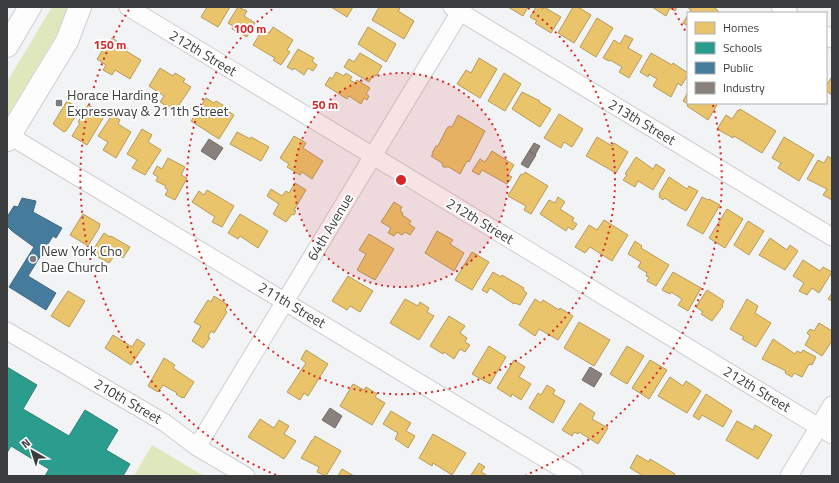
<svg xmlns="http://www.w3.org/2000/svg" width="839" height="483" viewBox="0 0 839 483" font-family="'Titillium Web',sans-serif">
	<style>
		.green { fill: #dfe7bd }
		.homes { fill: #e9c46a; stroke: #b59b5c }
		.schools { fill: #2a9d8f; stroke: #2f8076 }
		.public { fill: #457b9d; stroke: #426880 }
		.industry { fill: #8a817c; stroke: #726c69 }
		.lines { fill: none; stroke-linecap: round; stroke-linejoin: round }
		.street-casing { stroke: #ceced0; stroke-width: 19 }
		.primary-casing { stroke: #ceced0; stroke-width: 24 }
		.highway-casing { stroke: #ceced0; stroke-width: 24 }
		.street { stroke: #fdfdfe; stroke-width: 17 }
		.primary { stroke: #fdfdfe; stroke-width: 22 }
		.highway { stroke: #fdfdfe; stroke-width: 22 }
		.ring { fill: none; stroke: #d62828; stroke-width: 2; stroke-dasharray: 2 4 }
		.poi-dot { fill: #7b7c7d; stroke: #fff; stroke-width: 1.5 }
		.labels { text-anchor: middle; stroke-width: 4; stroke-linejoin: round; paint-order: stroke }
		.street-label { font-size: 14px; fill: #3b3c3d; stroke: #fff }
		.poi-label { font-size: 14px; fill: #3b3c3d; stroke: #fff; text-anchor: start }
		.centre { fill: #d62828; stroke: #fff; stroke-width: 2 }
		.ring-label { font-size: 12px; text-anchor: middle; font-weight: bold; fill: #d62828; stroke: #fff; stroke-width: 4; stroke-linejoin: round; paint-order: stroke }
	</style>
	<rect width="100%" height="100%" fill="#f2f3f5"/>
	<g class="green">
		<path d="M52,7H71L67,17L7,117V82Z"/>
		<path d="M152,445L204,476H134Z"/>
	</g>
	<g class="homes">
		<path d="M207,7H230L218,27L201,17Z"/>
		<path d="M238,7L247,11L244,16L255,23L247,37L232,29L233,26L228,23Z"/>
		<path d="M331,7H353L347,17Z"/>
		<path d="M379,7H397L400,9L398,11L414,21L404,39L372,20Z"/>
		<path d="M508,7H528L523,16Z"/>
		<path d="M536,7H540L543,9L544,7L561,17L551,33L535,23L537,21L530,17Z"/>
		<path d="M573,7H578L591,15L574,43L558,33Z"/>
		<path d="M652,7H677L675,11L670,8L666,16Z"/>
		<path d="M687,7H714L720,13H689L691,10Z"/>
		<path d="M688,15V26L683,23Z"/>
		<path d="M597,18L613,28L596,57L580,47Z"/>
		<path d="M273,27L293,40L287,50L290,52L281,65L273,60L275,58L253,45L263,29L269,33Z"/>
		<path d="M368,27L396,44L386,62L358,44Z"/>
		<path d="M625,35L633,39L628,48L642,56L629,78L619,72L622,67L610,60L609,61L603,58L614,40L620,44Z"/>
		<path d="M112,38L128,48L126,51L141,60L130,79L115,70L112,75L103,70L106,65L97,59L109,40L110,41Z"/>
		<path d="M298,49L314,58L312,61L317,65L313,71L308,68L304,75L294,68L293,70L287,67Z"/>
		<path d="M360,53L382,66L376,76L373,75L369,82L344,67L349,59L354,62Z"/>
		<path d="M651,53L672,65L673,63L688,73V75L681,86L678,83L671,97L653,86L657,79L649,74L648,77L640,72Z"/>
		<path d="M479,58L497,69L480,98L457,84L466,70L471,73Z"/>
		<path d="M160,68L173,76L175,73L185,79L183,82L191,87L175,111L160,102L164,96L149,86Z"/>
		<path d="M336,72L344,76L346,73L352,77L350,80L355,83L357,80L370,88L366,94L369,96L367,100L364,98L361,104L349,96L347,99L325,85L330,77L332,79Z"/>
		<path d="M504,73L521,84L505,111L488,101Z"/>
		<path d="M831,78L832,79V95L826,91V86Z"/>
		<path d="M522,92L540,101L539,102L551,109L540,127L512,109Z"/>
		<path d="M688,92V103H715L717,105L708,120L687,106L688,104L683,101Z"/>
		<path d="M206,98L214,103L216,101L226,107L224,109L234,115L219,139L191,121Z"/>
		<path d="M67,101L80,109L66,131H65L64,132L53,124Z"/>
		<path d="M88,105L105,115L87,145L72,136L80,123L78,122Z"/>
		<path d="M740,109L776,131L762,153L734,136L733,138L717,129L726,115L732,119L738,110L739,111Z"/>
		<path d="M559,114L583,129L572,147L564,142L561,148L544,138Z"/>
		<path d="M112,115L120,120L118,124L131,132L116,158L103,150L108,142L98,136Z"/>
		<path d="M458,115L485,131L469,162L467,161L460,174L449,167H443L442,163L431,156L433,155L432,153L436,146H438L447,128L450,126L452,127Z"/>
		<path d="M142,129L152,135L148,142L161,150L145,175L132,168L137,160L127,154Z"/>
		<path d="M237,132L250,139L251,137L269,147L261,161L230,144Z"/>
		<path d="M294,136L306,143L303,148L323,161L312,179L302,172L300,175L287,167L289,164L280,158Z"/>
		<path d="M597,137L612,146L614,143L628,152L616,173L586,156Z"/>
		<path d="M784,137L814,155L799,181L778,168L781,163L772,158Z"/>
		<path d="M492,151L514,165L508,175L512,177L507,184L482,170L479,175L472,171L480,159L485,162Z"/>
		<path d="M828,156L832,159V200L823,195L827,189L807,179L818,160L824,163Z"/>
		<path d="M636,157L653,169L656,164L665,170L653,190L638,181L635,187L623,180L627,175L625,174Z"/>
		<path d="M168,158L185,167L181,175L187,178L175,200L165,195L168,190L165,188L166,186L156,181L158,177L153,174L157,166L162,169Z"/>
		<path d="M525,172L548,186L531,214L524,210L526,206L508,196L521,174L523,175Z"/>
		<path d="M669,177L687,189L689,186L698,191L686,211L670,202H671L665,198L663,200L659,197L660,195L659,194Z"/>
		<path d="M295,183L306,190L294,210L296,211L294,215L292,214L286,222L273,214L279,204L267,196L271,189L282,196L286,191L289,193Z"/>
		<path d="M207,190L234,206L222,227L212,222L215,217L192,202L199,191L204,195Z"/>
		<path d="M558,197L565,202L560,209L574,218L572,221L577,224L573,230L568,227L566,231L540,214L549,200L555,203Z"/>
		<path d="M702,197L708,200L709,199L720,205L703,234L687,225Z"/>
		<path d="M394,202L402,207L400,211L403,213L402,215L411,221L409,224L415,228L410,235L405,232L402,235L397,232L394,236L388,233L391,228L381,222Z"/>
		<path d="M727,209L743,219L725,248L709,238Z"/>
		<path d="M83,214L100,224L99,228L88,246L70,235Z"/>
		<path d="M240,214L268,231L258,248L240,236L238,239L228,233Z"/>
		<path d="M604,220L628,235L612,261L590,247L585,253L575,247L589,225L597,230Z"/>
		<path d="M748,221L764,231L749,255L734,245Z"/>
		<path d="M437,231L453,240L450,244L464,253L454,271L425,253Z"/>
		<path d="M104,233L110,237L111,236L130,247L123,258L116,254L109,263L91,253Z"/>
		<path d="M369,234L394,249L375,280L357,270L366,254L359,250Z"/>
		<path d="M770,238L787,250L790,245L798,251L785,270L759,255Z"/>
		<path d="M635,241L642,246L641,248L669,265L656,286L647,281L649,277L646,276L647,273L638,267L641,262L628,254Z"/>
		<path d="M472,252L489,262L472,290L455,280Z"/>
		<path d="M803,260L820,271L823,267L832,272L819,293L812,288L807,295L799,291L804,283L793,276Z"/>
		<path d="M493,272L501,277L502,275L524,288L523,290L527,293L520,305L515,303L514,304L490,288L487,293L482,290Z"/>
		<path d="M673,272L701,288L688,311L678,305L682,299L671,292L670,294L662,290Z"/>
		<path d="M348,276L373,291L360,312L350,306L347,310L332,301Z"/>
		<path d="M707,290L724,301L722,305L723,306L712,321L701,314L703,312L696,307Z"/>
		<path d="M68,291L85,301L69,327L51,316Z"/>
		<path d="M832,293V301L828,299Z"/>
		<path d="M214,296L228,305L225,310L227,312L214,333L211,331L208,337L210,338L203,348L192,341L201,326L194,322L208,300L211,302Z"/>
		<path d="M405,299L418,306L420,302L429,308L427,312L434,316L419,340L390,323Z"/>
		<path d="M535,299L541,303L543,300L559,310L560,308L573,316L558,340L539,329L535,336L519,325Z"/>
		<path d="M747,299L758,306L755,313L771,323L756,347L742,339L744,337L730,329Z"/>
		<path d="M449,316L465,326L460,333L467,338L465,342L470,345L465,352L460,349L454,359L444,352L443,354L430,346Z"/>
		<path d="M579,322L610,340L594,366L564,348Z"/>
		<path d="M819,323L832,331V341L822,356L805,345L810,336L807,333L810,329L814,331Z"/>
		<path d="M113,335L132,347L137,339L145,344L131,365L105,348Z"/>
		<path d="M773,339L795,354L797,351L801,353L803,350L816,357L812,365L809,364L802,377L794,373L792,377L785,373L786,371L762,359Z"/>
		<path d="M489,346L506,357L490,384L472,374Z"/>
		<path d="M627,346L644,356L627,384L610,374Z"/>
		<path d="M306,350L328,364L308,396L304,393L300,400L287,392L306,363L301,359Z"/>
		<path d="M164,358L175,365L173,368L194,382L184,398L183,397L182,398L176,394L177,393L163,385L158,392L148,386Z"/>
		<path d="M514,360L525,367L519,377L531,384L521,400L512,394L511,397L497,388Z"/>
		<path d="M650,360L667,370L649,399L632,388Z"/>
		<path d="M670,377L683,386L686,381L701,391L687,413L658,396Z"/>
		<path d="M353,384L364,390L366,387L377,394L375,397L385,403L372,425L340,406Z"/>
		<path d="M547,385L555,390L553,394L565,401L553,423L529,408L538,393L541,395Z"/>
		<path d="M706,394L732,411L723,427L702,415L699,420L693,416Z"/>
		<path d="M580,403L595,413L592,419L608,428L598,444L579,432L578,434L574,432L572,436L562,430Z"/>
		<path d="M391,411L411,423L406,431L415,436L408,448L395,439L398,433L383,424Z"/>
		<path d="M260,419L274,428L279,420L289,426L284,434L296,441L284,459L248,437Z"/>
		<path d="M737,421L753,430L755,425L772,435L758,459L726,440Z"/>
		<path d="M433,434L466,453L452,475L433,463L432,466L419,458Z"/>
		<path d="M315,436L341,451L326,476L317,472L319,467L301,458L312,440H313Z"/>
		<path d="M637,455L649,462L650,459L675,474L674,476H641L640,474L630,468Z"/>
		<path d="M479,463L485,467L481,472L488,476H473L471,475Z"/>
		<path d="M342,469L354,476H338Z"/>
	</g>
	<path class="schools" d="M7,367L37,385L23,409L69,436L85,410L118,430L106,450L130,464L123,476H45L49,469L11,446L7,453Z"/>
	<path class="public" d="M22,198L36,201L33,212L62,228L56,238L53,236L28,276L56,293L46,310L9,287L34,247L12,231L7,226V217L14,206L18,207Z"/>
	<g class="industry">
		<path d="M209,139L223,148L215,160L201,151Z"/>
		<path d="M534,143L540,146L535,155L529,151Z"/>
		<path d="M529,151L536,155L528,168L521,164Z"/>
		<path d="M590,367L602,374L594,387L582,380Z"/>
		<path d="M330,408L342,416L335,428L322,420Z"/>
	</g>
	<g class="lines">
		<g class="street-casing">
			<g id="street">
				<path d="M128,7L832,435"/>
				<path d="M452,7L832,237"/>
				<path d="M780,7L789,13"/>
				<path d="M826,35L832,39"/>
				<path d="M10,136L574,476"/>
				<path d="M7,331L165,423L197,447L246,476"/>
				<path d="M197,447L463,7"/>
				<path d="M789,476L832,405"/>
			</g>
		</g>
		<g class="primary-casing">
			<path id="primary" d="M7,140L67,41"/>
		</g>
		<g class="highway-casing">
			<g id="highway">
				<path d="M67,41L80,7"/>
				<path d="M7,46L30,7"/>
			</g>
		</g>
		<use href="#street" class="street"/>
		<use href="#primary" class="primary"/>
		<use href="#highway" class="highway"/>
	</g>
	<circle cx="401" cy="180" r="107" fill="#d62828" fill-opacity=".12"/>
	<g class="ring">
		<circle cx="401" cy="180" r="107"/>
		<path d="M528 8A214 214 0 1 1 274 8"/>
		<path d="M276 475A321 321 0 0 1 130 8M672 8A321 321 0 0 1 687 34M713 105A321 321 0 0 1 526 475"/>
	</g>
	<g class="poi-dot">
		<rect x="55" y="99" width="8" height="8" rx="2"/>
		<circle cx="33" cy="259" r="4"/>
	</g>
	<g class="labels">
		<g class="street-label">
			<text transform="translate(203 53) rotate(31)" y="5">212th Street</text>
			<text transform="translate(642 122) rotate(31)" y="5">213th Street</text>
			<text transform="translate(480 221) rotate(31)" y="5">212th Street</text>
			<text transform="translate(330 227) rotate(-59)" y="5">64th Avenue</text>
			<text transform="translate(292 305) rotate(31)" y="5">211th Street</text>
			<text transform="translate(757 389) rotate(31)" y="5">212th Street</text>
			<text transform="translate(128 401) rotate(30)" y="5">210th Street</text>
		</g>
		<g class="poi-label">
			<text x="67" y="100">Horace Harding<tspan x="67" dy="16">Expressway &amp; 211th Street</tspan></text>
			<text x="41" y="256">New York Cho<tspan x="41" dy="16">Dae Church</tspan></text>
		</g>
	</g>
	<circle cx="401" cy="180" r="6" class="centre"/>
	<g class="ring-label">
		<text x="250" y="33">100 m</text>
		<text x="110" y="49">150 m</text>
		<text x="325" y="109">50 m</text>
	</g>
	<rect width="839" height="483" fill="none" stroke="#3b3c3d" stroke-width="16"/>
	<rect x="687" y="12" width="140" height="92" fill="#ffffff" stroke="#b1b1b1"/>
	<rect x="695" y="22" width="20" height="12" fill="#e9c46a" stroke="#b1b1b1"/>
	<text x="723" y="32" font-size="12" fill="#3b3c3d">Homes</text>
	<rect x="695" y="42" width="20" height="12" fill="#2a9d8f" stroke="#b1b1b1"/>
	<text x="723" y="52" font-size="12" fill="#3b3c3d">Schools</text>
	<rect x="695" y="62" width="20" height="12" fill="#457b9d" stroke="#b1b1b1"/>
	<text x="723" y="72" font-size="12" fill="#3b3c3d">Public</text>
	<rect x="695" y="82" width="20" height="12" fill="#8a817c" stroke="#b1b1b1"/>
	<text x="723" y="92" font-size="12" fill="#3b3c3d">Industry</text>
	<g transform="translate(32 451) rotate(321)" stroke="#ffffff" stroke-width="3" paint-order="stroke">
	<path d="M0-3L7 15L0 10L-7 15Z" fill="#3b3c3d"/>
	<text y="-6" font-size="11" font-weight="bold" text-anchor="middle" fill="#3b3c3d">N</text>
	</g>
</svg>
